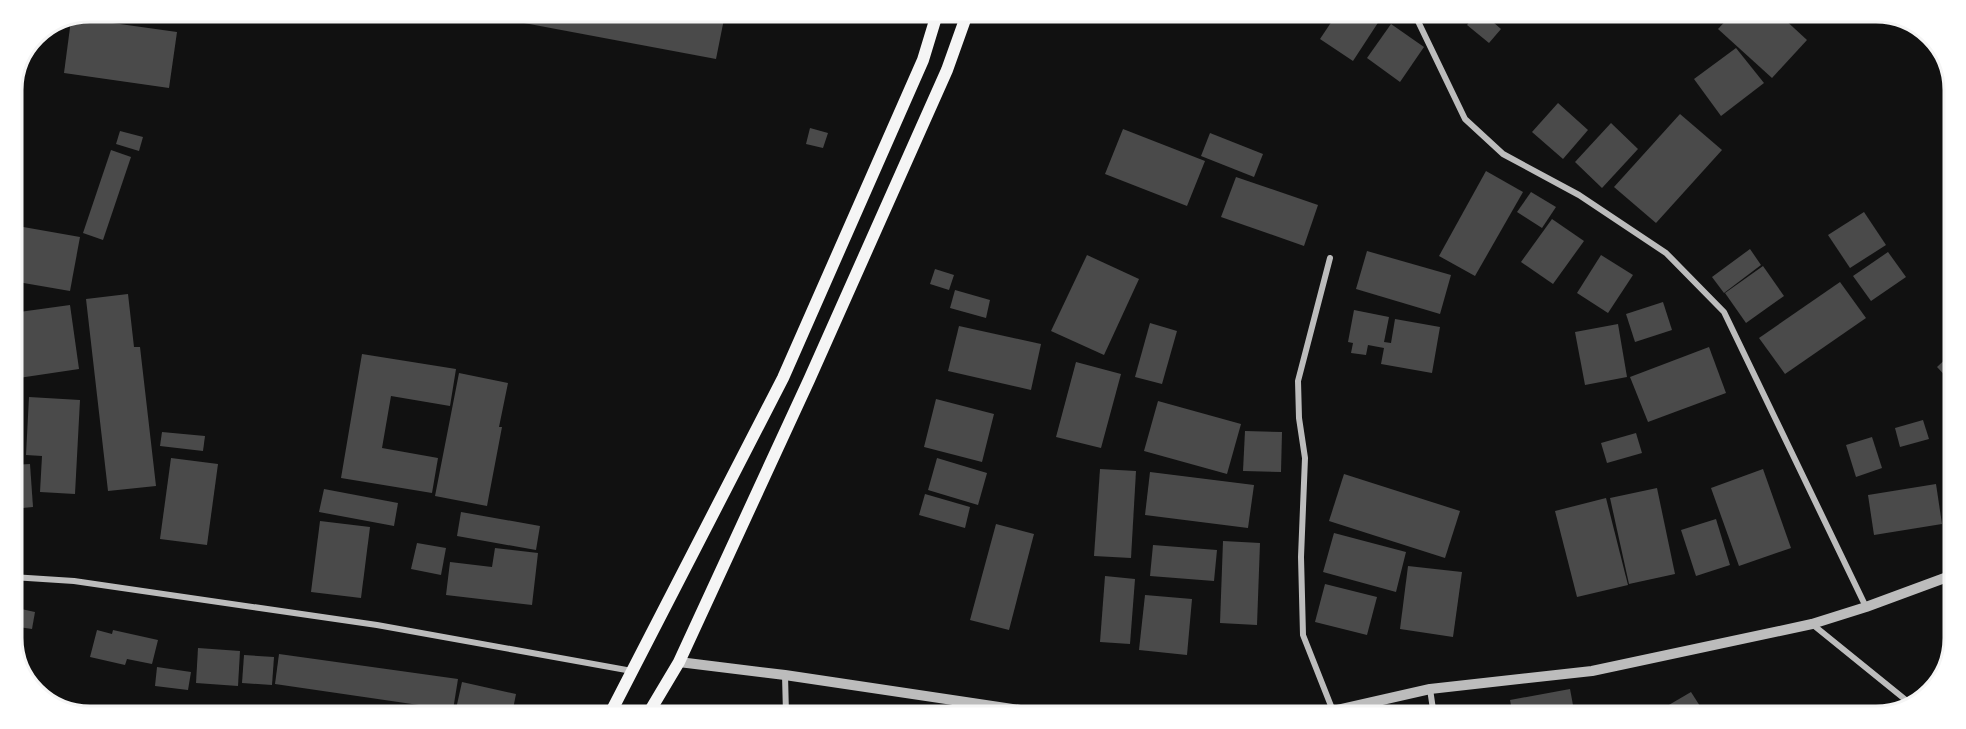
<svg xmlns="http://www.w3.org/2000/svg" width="1966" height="729" viewBox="0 0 1966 729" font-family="Jost,sans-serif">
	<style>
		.building { fill: #4a4a4a }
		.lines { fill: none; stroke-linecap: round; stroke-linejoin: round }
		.minor { stroke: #bcbcbc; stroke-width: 6 }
		.tertiary { stroke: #bcbcbc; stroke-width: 10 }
		.secondary { stroke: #f5f5f5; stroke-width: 12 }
		.rim { fill: none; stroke: #f5f5f5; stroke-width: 3 }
	</style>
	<rect width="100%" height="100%" fill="#111"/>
	<g class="building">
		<path d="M499,13H530L725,14L716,59L498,18Z"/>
		<path d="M1336,15H1383L1353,61L1320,39Z"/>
		<path d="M1475,15H1485L1501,29L1489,43L1467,25Z"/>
		<path d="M1730,16H1781L1807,40L1772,78L1718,29Z"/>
		<path d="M77,18L177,32L169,88L64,73L71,20Z"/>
		<path d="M1391,24L1424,47L1400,82L1367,58Z"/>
		<path d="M1736,48L1764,83L1721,116L1694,79Z"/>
		<path d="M1558,103L1588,130L1563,159L1532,132Z"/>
		<path d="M1680,114L1722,150L1656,223L1614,187Z"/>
		<path d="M1611,123L1638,149L1602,188L1575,162Z"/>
		<path d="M810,128L828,133L823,148L806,144Z"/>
		<path d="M1123,129L1205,161L1187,206L1105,174Z"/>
		<path d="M120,131L143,137L139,151L116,144Z"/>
		<path d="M1210,133L1263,154L1254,177L1201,156Z"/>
		<path d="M111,150L131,157L103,240L83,233Z"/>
		<path d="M1486,171L1523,192L1475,276L1439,256Z"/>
		<path d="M1236,177L1318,205L1304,246L1221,217Z"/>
		<path d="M1531,192L1556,207L1542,228L1517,212Z"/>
		<path d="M1864,212L1886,245L1850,268L1828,235Z"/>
		<path d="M1552,219L1584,241L1553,284L1521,262Z"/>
		<path d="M12,225L80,237L70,291L12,281Z"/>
		<path d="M1750,249L1761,265L1724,293L1712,277Z"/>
		<path d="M1367,251L1451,275L1440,314L1356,289Z"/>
		<path d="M1888,252L1906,277L1871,301L1853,276Z"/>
		<path d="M1087,255L1139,279L1104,355L1051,331Z"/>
		<path d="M1601,255L1633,275L1608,313L1577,293Z"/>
		<path d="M1763,266L1784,296L1746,323L1725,293Z"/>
		<path d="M935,269L954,275L949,290L930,284Z"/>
		<path d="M1840,282L1866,318L1785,374L1759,338Z"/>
		<path d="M955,290L990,300L986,318L950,308Z"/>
		<path d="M128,294L134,347H140L156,486L108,491L86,299Z"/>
		<path d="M1663,302L1672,330L1635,342L1626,314Z"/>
		<path d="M70,305L79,369L12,379V313Z"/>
		<path d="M1354,310L1389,317L1384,342L1391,343L1395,319L1440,327L1432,373L1381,364L1384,348L1368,345L1366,355L1351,353L1353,343L1348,342Z"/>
		<path d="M1150,323L1177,331L1162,384L1135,377Z"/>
		<path d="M1618,324L1627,377L1585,385L1575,332Z"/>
		<path d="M959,326L1041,344L1031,390L948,371Z"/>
		<path d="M1709,347L1726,393L1648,422L1630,377Z"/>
		<path d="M1952,353V383L1937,367Z"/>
		<path d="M362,354L456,369L450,406L391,396L382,448L438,458L432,493L341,478Z"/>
		<path d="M1076,362L1121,374L1101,448L1056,437Z"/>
		<path d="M459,373L508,383L499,427H502L487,506L435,496Z"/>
		<path d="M29,397L80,400L75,494L40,492L42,456L26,455Z"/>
		<path d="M936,399L994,414L982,462L924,447Z"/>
		<path d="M1158,401L1241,424L1227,474L1144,451Z"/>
		<path d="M1923,420L1929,439L1900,447L1895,428Z"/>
		<path d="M1245,431L1282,432L1281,472L1243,471Z"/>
		<path d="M162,432L205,436L203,451L160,446Z"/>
		<path d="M1636,433L1642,453L1607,463L1601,443Z"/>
		<path d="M1872,437L1882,468L1856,477L1846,445Z"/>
		<path d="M171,458L218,464L207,545L160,539Z"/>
		<path d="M937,458L987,473L978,505L928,490Z"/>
		<path d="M30,464L33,507L12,509V465Z"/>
		<path d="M1100,469L1136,471L1131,558L1094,556Z"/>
		<path d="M1763,469L1791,548L1739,566L1711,488Z"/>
		<path d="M1150,472L1254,485L1248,528L1145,515Z"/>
		<path d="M1344,474L1460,511L1445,558L1329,521Z"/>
		<path d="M1936,484L1942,524L1874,535L1868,495Z"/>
		<path d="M1657,488L1675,574L1629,584L1610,498Z"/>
		<path d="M324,489L398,503L394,526L319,512Z"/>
		<path d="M925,494L970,507L965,528L919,515Z"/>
		<path d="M1606,498L1628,585L1577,597L1555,511Z"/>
		<path d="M461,512L540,526L536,550L457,536Z"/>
		<path d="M1716,519L1730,565L1696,576L1681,530Z"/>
		<path d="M320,521L370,527L361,598L311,592Z"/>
		<path d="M996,524L1034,534L1009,630L970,620Z"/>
		<path d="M1334,533L1406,552L1396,592L1323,572Z"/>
		<path d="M1223,541L1260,543L1257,625L1220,623Z"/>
		<path d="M417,543L446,548L441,575L411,569Z"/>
		<path d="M1153,545L1217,550L1214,581L1150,576Z"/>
		<path d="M495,548L538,553L532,605L446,595L450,562L492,567Z"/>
		<path d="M1408,566L1462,572L1453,637L1400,629Z"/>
		<path d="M1105,576L1135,579L1130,644L1100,642Z"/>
		<path d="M1325,584L1377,597L1367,635L1315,622Z"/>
		<path d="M1145,595L1192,599L1187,655L1139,650Z"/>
		<path d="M12,607L35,612L32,629L12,626Z"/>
		<path d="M97,630L112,634L113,630L158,640L152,664L127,659L125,665L90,657Z"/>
		<path d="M198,648L240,651L238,686L196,683Z"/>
		<path d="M279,654L458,679L453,710L275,684Z"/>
		<path d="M244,655L274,657L272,685L242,683Z"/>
		<path d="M157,667L191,672L188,690L155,686Z"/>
		<path d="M462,682L516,694L512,714H467L468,712L456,709Z"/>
		<path d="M1570,689L1575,716H1513L1510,700Z"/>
		<path d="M1691,692L1707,717L1650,716Z"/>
		<path d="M1500,710L1502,716H1488V713Z"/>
	</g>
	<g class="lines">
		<g class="minor">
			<path d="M1415,15L1465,119L1503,154L1579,195L1666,253L1724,312L1866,607"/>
			<path d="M1330,258L1298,381L1299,418L1305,458L1301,557L1303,635L1333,711"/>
			<path d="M12,577L74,581L377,625L632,671"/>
			<path d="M1812,624L1912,705"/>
			<path d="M785,675L786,714"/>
			<path d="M1430,689L1434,716"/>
		</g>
		<path class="tertiary" d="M679,662L785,675L1020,710L1333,711L1430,689L1592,671L1812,624L1866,607L1950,576"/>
		<g class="secondary">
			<path d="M610,714L783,378L923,60L937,14"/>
			<path d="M648,714L679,662L809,380L947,70L967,14"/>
		</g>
	</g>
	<path d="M0 0H1966V729H0ZM90 22H1876A68 68 0 0 1 1944 90V638A68 68 0 0 1 1876 706H90A68 68 0 0 1 22 638V90A68 68 0 0 1 90 22Z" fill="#fff" fill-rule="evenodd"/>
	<path class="rim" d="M90 22H1876A68 68 0 0 1 1944 90V638A68 68 0 0 1 1876 706H90A68 68 0 0 1 22 638V90A68 68 0 0 1 90 22Z"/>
</svg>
